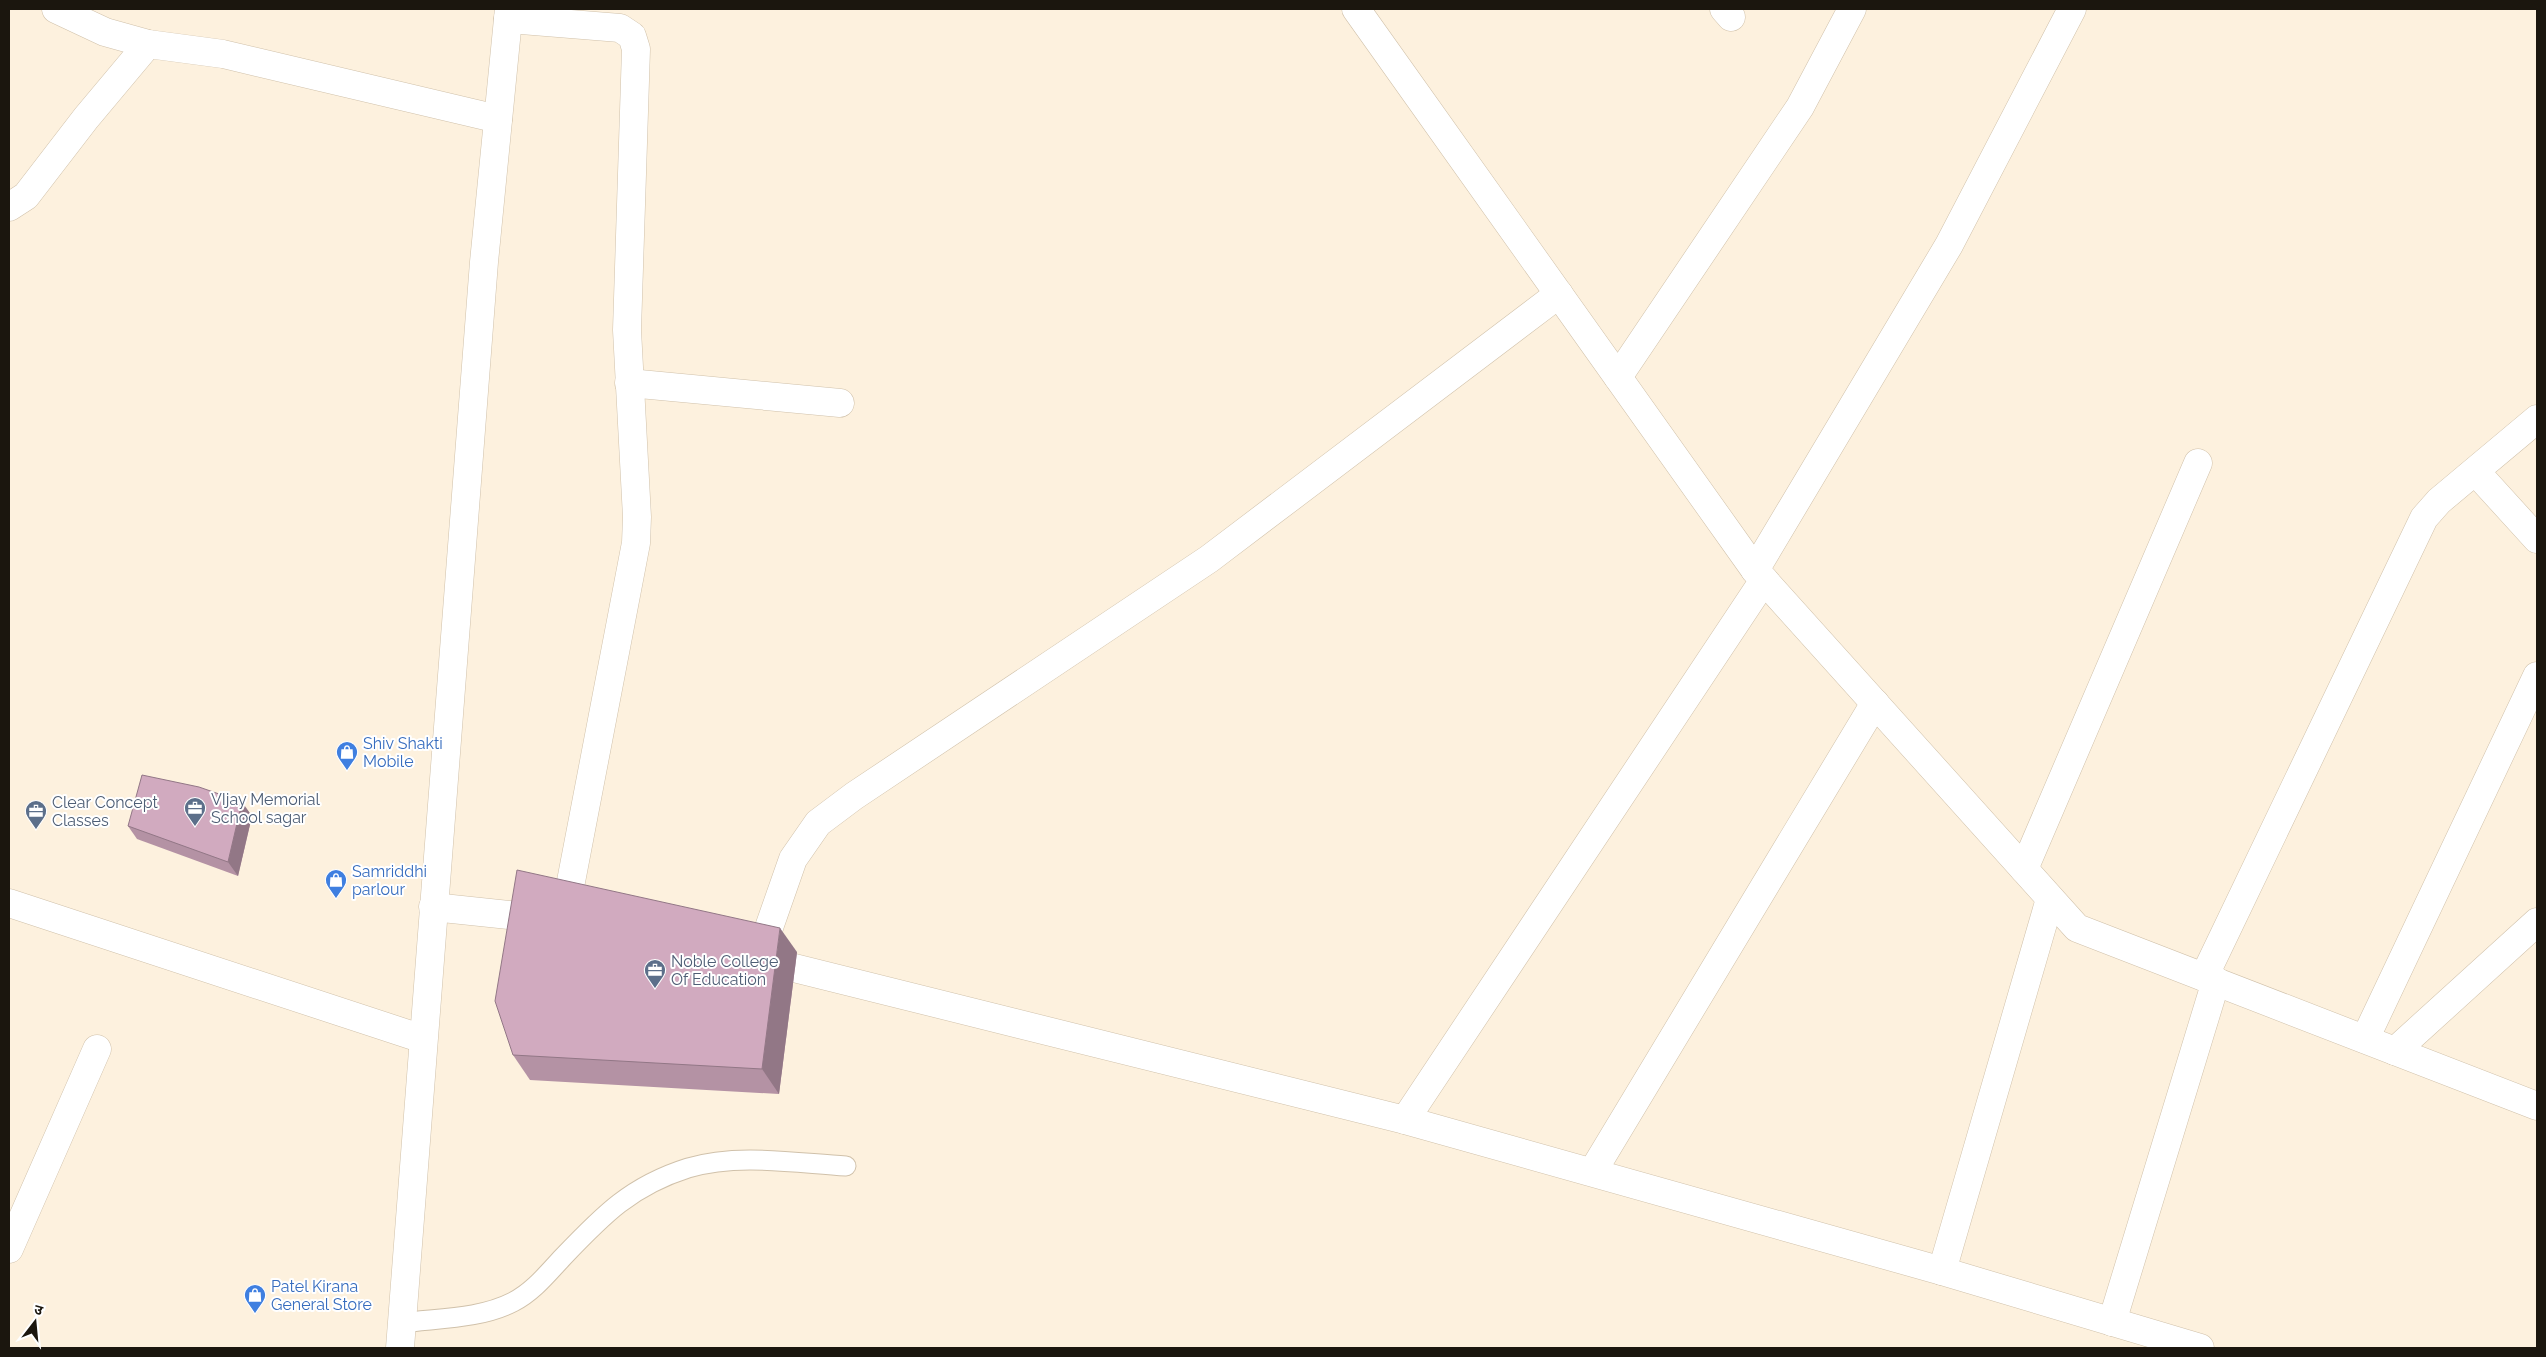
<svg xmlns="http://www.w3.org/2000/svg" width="2546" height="1357" viewBox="0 0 2546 1357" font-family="Raleway,'Noto Sans Devanagari',sans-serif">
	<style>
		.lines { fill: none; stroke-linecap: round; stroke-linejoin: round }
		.lane-casing { stroke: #d0c1aa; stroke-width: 21 }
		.street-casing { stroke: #d0c1aa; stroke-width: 29 }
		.lane { stroke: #fff; stroke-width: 19 }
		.street { stroke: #fff; stroke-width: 28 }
		.wall { fill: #b492a4 }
		.shaded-wall { fill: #927786 }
		.building { fill: #d1aabf; stroke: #927786 }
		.labels { text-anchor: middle; stroke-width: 4; stroke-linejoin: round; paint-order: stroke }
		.shop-label { font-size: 16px; fill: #366cbe; stroke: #fff; text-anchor: start }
		.service-label { font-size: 16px; fill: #4e5e75; stroke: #fff; text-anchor: start }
	</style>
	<rect width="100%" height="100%" fill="#fdf1de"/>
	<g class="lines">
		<g class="lane-casing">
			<path id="lane" d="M401,1323C438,1318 480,1319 513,1302C533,1292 548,1273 563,1257C603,1215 631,1186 688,1168C738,1153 795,1163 846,1166"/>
		</g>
		<g class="street-casing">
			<g id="street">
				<path d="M56,9L105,32L148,44L223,54L498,119"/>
				<path d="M1356,9L1755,570L2077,928L2537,1106"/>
				<path d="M1724,9L1731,17"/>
				<path d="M508,19L620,28L632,36L636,49L627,330L637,517L636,543L564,918"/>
				<path d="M9,207L26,196L86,118L148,44"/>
				<path d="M1618,377L1800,107L1852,9"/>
				<path d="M629,383L840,403"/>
				<path d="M2476,472L2537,539"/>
				<path d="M1755,570L1949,245L2072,9"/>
				<path d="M2024,869L2198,463"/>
				<path d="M9,903L423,1039"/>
				<path d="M433,907L547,919"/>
				<path d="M758,959L1405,1120L1942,1271L2200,1348"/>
				<path d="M758,959L793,859L818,823L854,796L1209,559L1559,294"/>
				<path d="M2204,977L2424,518L2439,501L2537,419"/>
				<path d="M2365,1039L2537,676"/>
				<path d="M2395,1051L2537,922"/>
				<path d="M1405,1120L1764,580"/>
				<path d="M1593,1171L1875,703"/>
				<path d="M9,1249L97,1049"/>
				<path d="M1942,1271L2050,899"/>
				<path d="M2112,1322L2216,981"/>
				<path d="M400,1348L484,262L509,9"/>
			</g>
		</g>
		<use href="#lane" class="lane"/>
		<use href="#street" class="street"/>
	</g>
	<g class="wall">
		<path d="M252,816L238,876L137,839L128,826Z"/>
		<path d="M797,952L779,1094L530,1080L513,1055Z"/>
	</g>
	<g class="shaded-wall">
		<path d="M242,802L252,816L238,876L228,862Z"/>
		<path d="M780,928L797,952L779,1094L762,1069Z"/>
	</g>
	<g class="building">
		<path d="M142,775L199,787L242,802L228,862L128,826Z"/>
		<path d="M517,870L780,928L762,1069L513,1055L495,1001Z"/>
	</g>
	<defs>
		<g id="shop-pin" transform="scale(1.125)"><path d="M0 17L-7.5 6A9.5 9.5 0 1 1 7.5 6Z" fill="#3f7fe0" stroke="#fff"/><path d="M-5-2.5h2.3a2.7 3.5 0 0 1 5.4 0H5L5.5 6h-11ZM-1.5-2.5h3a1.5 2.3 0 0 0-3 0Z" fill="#fff"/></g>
		<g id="office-pin" transform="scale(1.125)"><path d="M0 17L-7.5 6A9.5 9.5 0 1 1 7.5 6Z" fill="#5c6f8a" stroke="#fff"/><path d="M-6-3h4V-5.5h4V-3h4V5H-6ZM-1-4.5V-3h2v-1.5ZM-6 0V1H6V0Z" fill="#fff"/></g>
	</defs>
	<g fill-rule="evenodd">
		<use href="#shop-pin" x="347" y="752"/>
		<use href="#office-pin" x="195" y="808"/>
		<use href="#office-pin" x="36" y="811"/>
		<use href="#shop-pin" x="336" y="880"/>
		<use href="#office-pin" x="655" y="970"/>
		<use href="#shop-pin" x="255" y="1295"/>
	</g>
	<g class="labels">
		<g class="shop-label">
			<text x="363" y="749">Shiv Shakti<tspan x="363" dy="18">Mobile</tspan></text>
			<text x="352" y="877">Samriddhi<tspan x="352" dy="18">parlour</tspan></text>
			<text x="271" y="1292">Patel Kirana<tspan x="271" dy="18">General Store</tspan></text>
		</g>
		<g class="service-label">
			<text x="211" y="805">VIjay Memorial<tspan x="211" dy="18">School sagar</tspan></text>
			<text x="52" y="808">Clear Concept<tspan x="52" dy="18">Classes</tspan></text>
			<text x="671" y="967">Noble College<tspan x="671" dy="18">Of Education</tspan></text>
		</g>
	</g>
	<rect width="2546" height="1357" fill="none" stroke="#1b160e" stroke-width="20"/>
	<g transform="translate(35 1322) rotate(16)" stroke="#ffffff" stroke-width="4" paint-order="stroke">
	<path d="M0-4L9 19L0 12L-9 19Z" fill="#1b160e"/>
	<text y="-8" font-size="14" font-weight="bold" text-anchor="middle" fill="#1b160e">उ</text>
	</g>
</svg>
